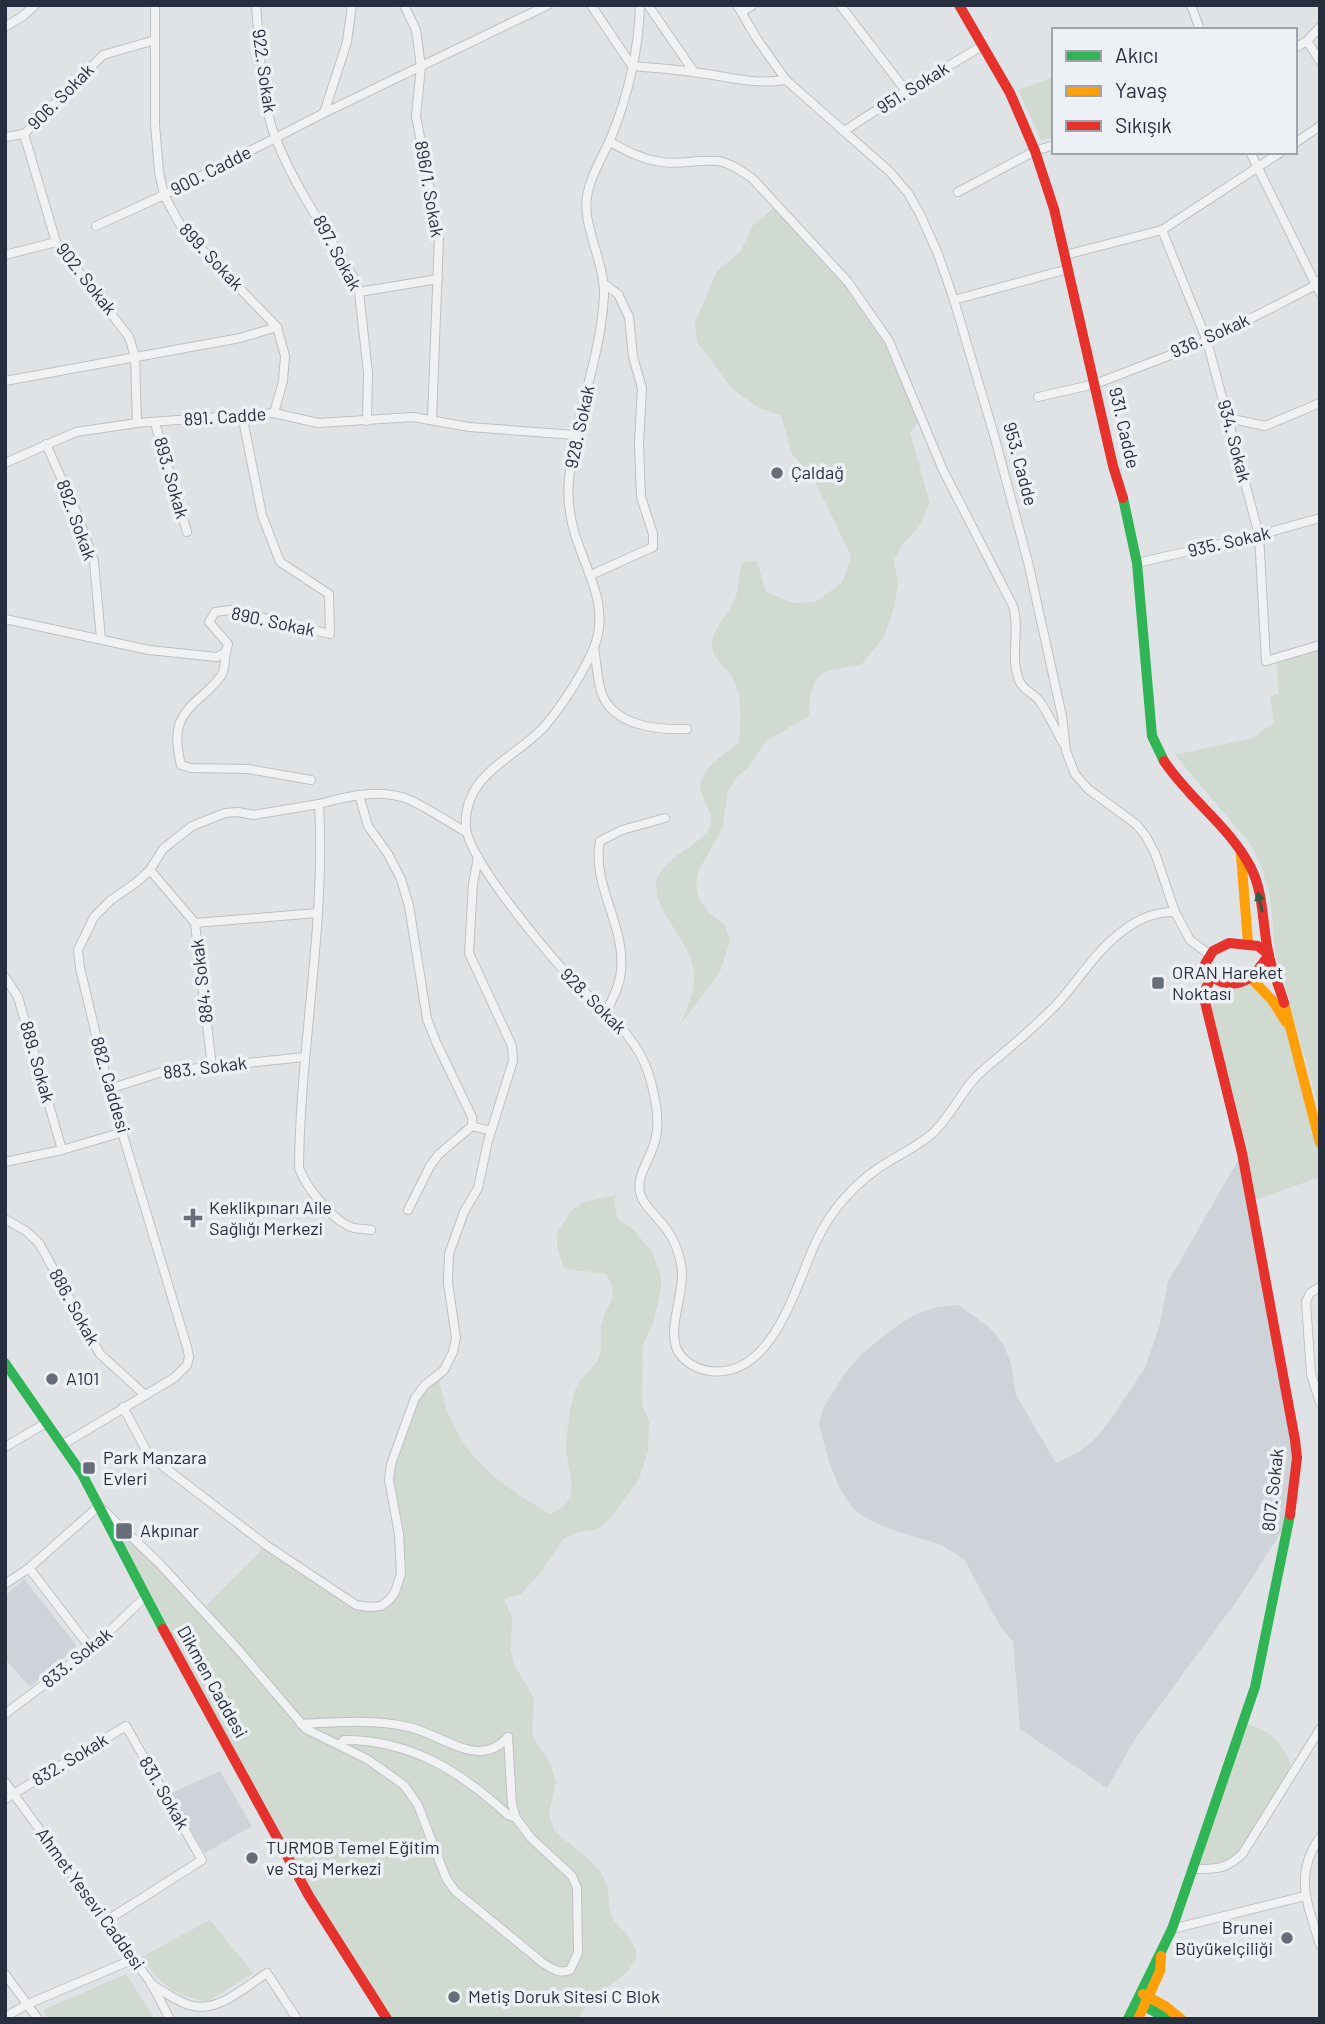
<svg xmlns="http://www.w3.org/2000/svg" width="1325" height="2024" viewBox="0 0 1325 2024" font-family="Barlow,sans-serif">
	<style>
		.built { fill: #ced2d9 }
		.green { fill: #d0dad1 }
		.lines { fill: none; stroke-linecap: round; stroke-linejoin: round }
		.street-casing { stroke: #bec1c4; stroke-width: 10 }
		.street { stroke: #f0f1f2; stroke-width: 8 }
		.fast { stroke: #30b455; stroke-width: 10 }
		.slow { stroke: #ff9f0a; stroke-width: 10 }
		.jam { stroke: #e5322d; stroke-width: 10 }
		.oneway { fill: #2a5e46 }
		.poi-dot { fill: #686e79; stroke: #edf0f5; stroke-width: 2.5 }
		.labels { text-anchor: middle; stroke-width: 7; stroke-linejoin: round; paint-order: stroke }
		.street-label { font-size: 18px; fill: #272f3e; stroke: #edf0f5 }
		.poi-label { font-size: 18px; fill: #272f3e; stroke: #edf0f5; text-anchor: start }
	</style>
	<rect width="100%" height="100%" fill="#e0e3e6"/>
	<g class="built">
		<path d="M1242,1153L1295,1440L1290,1518L1241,1595L1135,1739L1107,1788L1020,1729L1013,1641L1001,1628L964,1559L939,1544L892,1530L868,1519L854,1510L840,1489L829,1462L819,1424L823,1408L845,1373L863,1353L887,1333L914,1315L937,1307L959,1305L991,1329L1004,1346L1011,1363L1016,1395L1056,1463L1079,1452L1096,1438L1113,1416L1145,1368L1160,1324L1168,1282Z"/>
		<path d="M24,1579L77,1646L30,1687L5,1659V1596Z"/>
		<path d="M220,1771L252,1826L205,1853L169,1794Z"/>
	</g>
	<g class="green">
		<path d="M1054,77V137L1041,140L1018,90Z"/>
		<path d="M776,204L848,282L889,341L921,418L910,433L930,503L918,528L903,544L894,560L898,584L893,611L884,637L862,664L827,671L816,679L810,695L809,716L766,741L749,767L736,778L728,791L722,829L699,870L696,884L699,899L708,912L725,925L730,941L720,972L680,1025C687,1008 695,992 694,974C693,941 646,906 658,877C666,857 698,846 708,830C721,810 688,795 706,771C714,760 728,751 739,743C741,720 744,694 730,674C723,665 714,659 712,647C709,631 730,614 735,599C740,587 738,574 743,562L757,561L766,592L794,603L815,602L842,583L851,556L813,477L792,454L781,416L757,407L732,389L697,342L695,322L717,271L741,251L752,226L768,213Z"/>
		<path d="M1320,650V1113L1275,951L1270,897L1262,869L1252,846L1175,755L1253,738L1274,722L1270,697L1278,694L1277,663Z"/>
		<path d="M1250,977L1291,1030L1320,1143V1177L1252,1201L1211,1009L1222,983Z"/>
		<path d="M616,1195L614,1204L618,1219L633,1229L652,1252L661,1276V1290L653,1323L643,1345L642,1404L649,1422L648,1451L639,1479L610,1519L595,1530L578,1532L563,1539L541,1572L521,1594L504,1599L512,1617L511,1650L514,1664L534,1698L532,1732L537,1744L550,1763L556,1782L549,1814L554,1831L590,1860L601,1873L608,1886L609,1908L614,1921L627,1934L636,1950V1959L627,1972L588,2003L579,2019H387L357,1975L99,1506L202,1610L266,1545L340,1595L370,1607L389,1600L401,1574L389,1480L415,1398L438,1375C442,1391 445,1408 452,1422C472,1466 510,1491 550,1514C581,1501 570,1481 567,1455C565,1439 570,1401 577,1386C582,1375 595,1368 599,1356C603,1345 599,1334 602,1324C606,1302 622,1298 606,1274C591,1271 579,1272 564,1268L557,1248V1233L572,1210L584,1202Z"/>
		<path d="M1243,1723C1273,1730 1285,1744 1293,1773L1235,1861L1193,1869Z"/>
		<path d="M210,1920L253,1973L207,2002C171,1994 162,1985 141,1957Z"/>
		<path d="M126,1974L155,2019H49L43,2010Z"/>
	</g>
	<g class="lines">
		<g class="street-casing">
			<g id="street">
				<path d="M155,5V124L159,172L164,195L183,230L277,327L285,356L283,381L274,413"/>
				<path d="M256,5C260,47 260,100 276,139C295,188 328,234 355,280L359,292L368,373L367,421"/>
				<path d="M404,5L416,30L421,67L416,116L439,237L432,419"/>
				<path d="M591,5L632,66C652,68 673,69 693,72C726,76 751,85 786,80"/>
				<path d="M640,5C639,48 628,96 612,135C604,155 590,176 587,197C582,225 605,263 604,295C601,359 574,417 569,480C567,502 571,525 579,546C590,578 607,607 596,642C587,668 562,706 544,727C514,759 462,775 466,828C469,860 549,956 574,981C602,1010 637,1035 649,1075C655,1095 661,1121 655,1141C651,1158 636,1175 640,1193C643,1204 652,1212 659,1220C669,1231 677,1245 680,1259C688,1289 668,1321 676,1347C681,1361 696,1369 710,1371C772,1379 795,1288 815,1244C831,1209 855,1182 888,1162C903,1153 921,1144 934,1132C950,1116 960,1095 974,1079C984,1068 997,1059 1008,1049C1025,1035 1041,1020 1057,1004C1079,980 1097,949 1124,930C1140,918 1155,912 1175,912"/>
				<path d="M648,5L694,72"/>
				<path d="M737,5L757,39L786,80L890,172L908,193L920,214L938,254L954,300L994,435L1028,562L1062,716L1066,751L1075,774L1088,789L1136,824L1145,835L1155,853L1175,912L1190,940L1210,955"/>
				<path d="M840,5L906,91"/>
				<path d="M1191,5L1200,30"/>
				<path d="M742,12L753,5"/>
				<path d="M5,27L23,16L35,5"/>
				<path d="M1307,41L1320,61"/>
				<path d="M1295,48L1307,41L1320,27"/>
				<path d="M324,113L347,42L352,5"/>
				<path d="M844,131L906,91L982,46"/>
				<path d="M24,134L56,242L129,337L135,356L137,423"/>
				<path d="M5,137L24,134L103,55L155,40"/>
				<path d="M610,142C625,150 639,158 656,161C677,166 697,159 718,161C731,163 741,171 752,178L848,282L889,341L943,470L1013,606C1021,630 1008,661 1021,684C1025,690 1033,694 1038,699C1048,712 1055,729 1063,743"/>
				<path d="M1295,143L1320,126"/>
				<path d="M1250,152L1320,293"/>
				<path d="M958,192L1035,151L1054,145"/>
				<path d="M96,226L164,195L324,113L548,5"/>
				<path d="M1162,230L1207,341L1259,535L1266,661L1320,645"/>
				<path d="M5,255L56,242"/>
				<path d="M1065,255L1162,230L1281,152"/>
				<path d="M359,292L438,279"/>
				<path d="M954,300L1068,269"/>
				<path d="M5,381L240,338L277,327"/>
				<path d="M1038,397L1095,384L1207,341L1316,285L1320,280"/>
				<path d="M1228,418L1265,426L1320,403"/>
				<path d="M155,423L187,532"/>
				<path d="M46,444L78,516L94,562L101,639"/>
				<path d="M5,463L76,432L137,423L274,413L318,423L413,417L469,427L576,435"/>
				<path d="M1137,563L1259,535L1320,518"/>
				<path d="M591,575L653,547V534L641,497L639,443L642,388L633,357L629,317L618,294L604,284"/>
				<path d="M5,619L149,650L217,657L226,652L228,644L209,622L215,612L230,610L330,634L329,594L280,562L262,515L242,415"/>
				<path d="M594,648C597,664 597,688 606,702C622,727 661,730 687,729"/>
				<path d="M226,652C225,658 225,668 222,674C218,682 209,689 203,695C176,717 173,732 181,765L191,768L248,769L311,780"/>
				<path d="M359,795L368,826L388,854L401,879L409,906L427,1019L436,1042L472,1117V1126L439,1154L430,1166L408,1210"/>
				<path d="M150,870L195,923L212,1067"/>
				<path d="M195,923L317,913"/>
				<path d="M5,977L18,997L62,1150"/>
				<path d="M606,1013C612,999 620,986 621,971C626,926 591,884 600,841L622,830L665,818"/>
				<path d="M109,1089L162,1072L304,1057"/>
				<path d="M472,1126L491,1131"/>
				<path d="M5,1162L62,1150L123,1132"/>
				<path d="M5,1219L26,1231L39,1243L100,1354L145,1395"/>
				<path d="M371,1230C366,1229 360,1229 354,1228C333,1222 306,1187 299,1168C300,1047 326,924 319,804C348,796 384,787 412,801C431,810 448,822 466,832"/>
				<path d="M1320,1287L1310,1293L1306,1302L1311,1374L1320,1403"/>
				<path d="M123,1407L146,1450L164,1467L266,1545L356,1605L370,1607L381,1606L389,1600L395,1592L401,1574L399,1534L389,1480L391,1464L415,1398L425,1385L444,1370L453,1352L456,1338L448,1283L449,1254L464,1212L478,1188L488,1141L513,1061L512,1046L469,953L473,884L478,857"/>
				<path d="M62,1445L174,1378L187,1365L189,1357L187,1347L109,1089L80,968L78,950L94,917L111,900L137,882L150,870L163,849L192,826L225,813L238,812L253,815L319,804"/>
				<path d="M5,1447L46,1423"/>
				<path d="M29,1568L91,1649"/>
				<path d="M5,1584L29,1568L99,1506L159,1563L236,1647L306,1729L367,1759L404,1785L418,1805L446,1878L455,1891L543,1963C552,1969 559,1974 570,1970L578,1953L577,1888L572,1876L531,1838L516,1818L512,1804L508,1737"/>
				<path d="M5,1714L91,1649L145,1597"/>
				<path d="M301,1724C337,1722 374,1719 409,1727C431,1732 458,1751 480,1751C491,1751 501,1745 508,1737"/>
				<path d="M339,1745L344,1740C412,1740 461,1772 508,1815L516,1818"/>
				<path d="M5,1782L151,1983L170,2019"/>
				<path d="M5,1799L126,1726L202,1860L106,1921"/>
				<path d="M1320,1837C1293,1876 1308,1904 1320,1945"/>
				<path d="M1193,1869C1214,1869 1227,1870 1243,1853L1320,1729"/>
				<path d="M1172,1929L1305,1896"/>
				<path d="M5,1974L38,2019"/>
				<path d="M151,1984C163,1991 176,2001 189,2005C217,2014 245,1987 267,1973L297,2019"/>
				<path d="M5,2017L28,2004L134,1959"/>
			</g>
		</g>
		<use href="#street" class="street"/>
		<g class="fast">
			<path d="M1123,498L1137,563L1152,736L1164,761"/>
			<path d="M5,1363L82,1474L163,1629"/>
			<path d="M1139,2003L1168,2019"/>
			<path d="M1128,2019L1172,1929L1255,1687L1290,1515"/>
		</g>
		<g class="slow">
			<path d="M1241,855L1248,943"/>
			<path d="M1250,977L1272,1000L1286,1022"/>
			<path d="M1284,1003L1320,1143"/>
			<path d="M1143,1994L1165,2006L1181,2019"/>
			<path d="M1138,2019L1160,1971L1161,1956"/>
		</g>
		<g class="jam">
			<path d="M959,5L1010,93L1035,151L1054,209L1113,466L1123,498"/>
			<path d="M1164,761C1189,799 1229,826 1250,866C1264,892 1262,923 1268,951C1271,969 1279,985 1284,1003"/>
			<path d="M1229,943L1258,946L1269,955C1263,962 1258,971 1251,977C1233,989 1212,984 1205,964L1213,951Z"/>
			<path d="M1211,978L1206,988L1205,1002L1242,1153L1295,1440L1297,1458L1290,1515"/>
			<path d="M163,1629L309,1896L387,2019"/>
		</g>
	</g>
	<defs><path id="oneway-solid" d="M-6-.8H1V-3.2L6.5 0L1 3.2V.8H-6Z" transform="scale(1.75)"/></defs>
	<use class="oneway" href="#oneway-solid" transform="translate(1260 902) rotate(-103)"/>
	<g class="poi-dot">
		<circle cx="777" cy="473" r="7"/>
		<rect x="1151" y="976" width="14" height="14" rx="3.5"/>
		<path d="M189.5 1207.5h7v7h7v7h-7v7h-7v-7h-7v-7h7z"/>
		<circle cx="52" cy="1379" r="7"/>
		<rect x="82" y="1461" width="14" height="14" rx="3.5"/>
		<rect x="115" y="1522" width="18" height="18" rx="3.5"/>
		<circle cx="252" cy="1858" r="7"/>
		<circle cx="1287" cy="1938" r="7"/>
		<circle cx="454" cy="1997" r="7"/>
	</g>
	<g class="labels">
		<g class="street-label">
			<text transform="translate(264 71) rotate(82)" y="6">922. Sokak</text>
			<text transform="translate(913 88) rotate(-32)" y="6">951. Sokak</text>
			<text transform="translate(61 97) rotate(-45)" y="6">906. Sokak</text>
			<text transform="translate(211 171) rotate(-27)" y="6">900. Cadde</text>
			<text transform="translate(429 189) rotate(80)" y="6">896/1. Sokak</text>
			<text transform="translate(337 253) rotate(62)" y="6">897. Sokak</text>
			<text transform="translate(211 257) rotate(47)" y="6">899. Sokak</text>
			<text transform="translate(86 279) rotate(52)" y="6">902. Sokak</text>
			<text transform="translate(1210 336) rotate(-24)" y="6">936. Sokak</text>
			<text transform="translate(225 417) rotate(-4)" y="6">891. Cadde</text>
			<text transform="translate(580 427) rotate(-78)" y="6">928. Sokak</text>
			<text transform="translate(1124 428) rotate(77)" y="6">931. Cadde</text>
			<text transform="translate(1234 441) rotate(75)" y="6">934. Sokak</text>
			<text transform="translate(1020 464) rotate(75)" y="6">953. Cadde</text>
			<text transform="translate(171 478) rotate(74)" y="6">893. Sokak</text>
			<text transform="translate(76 520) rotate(70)" y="6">892. Sokak</text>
			<text transform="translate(1229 542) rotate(-13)" y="6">935. Sokak</text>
			<text transform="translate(273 622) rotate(12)" y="6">890. Sokak</text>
			<text transform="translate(202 981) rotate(-97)" y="6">884. Sokak</text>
			<text transform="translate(593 1001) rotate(45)" y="6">928. Sokak</text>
			<text transform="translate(37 1062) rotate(74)" y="6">889. Sokak</text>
			<text transform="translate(205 1068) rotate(-7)" y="6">883. Sokak</text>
			<text transform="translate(110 1085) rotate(74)" y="6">882. Caddesi</text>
			<text transform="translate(74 1307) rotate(61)" y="6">886. Sokak</text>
			<text transform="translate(1273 1490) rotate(-84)" y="6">807. Sokak</text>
			<text transform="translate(77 1658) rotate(-39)" y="6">833. Sokak</text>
			<text transform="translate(212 1682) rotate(61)" y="6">Dikmen Caddesi</text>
			<text transform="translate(70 1760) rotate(-31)" y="6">832. Sokak</text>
			<text transform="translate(164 1793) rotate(60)" y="6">831. Sokak</text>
			<text transform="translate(90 1899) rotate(54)" y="6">Ahmet Yesevi Caddesi</text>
		</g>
		<g class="poi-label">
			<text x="791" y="479">Çaldağ</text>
			<text x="1172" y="979">ORAN Hareket<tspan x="1172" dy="21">Noktası</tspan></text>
			<text x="209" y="1214">Keklikpınarı Aile<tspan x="209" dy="21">Sağlığı Merkezi</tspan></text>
			<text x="66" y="1385">A101</text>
			<text x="103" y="1464">Park Manzara<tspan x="103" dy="21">Evleri</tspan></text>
			<text x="140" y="1537">Akpınar</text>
			<text x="266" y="1854">TURMOB Temel Eğitim<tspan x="266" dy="21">ve Staj Merkezi</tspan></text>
			<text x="1273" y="1934" text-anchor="end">Brunei<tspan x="1273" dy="21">Büyükelçiliği</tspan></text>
			<text x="468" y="2003">Metiş Doruk Sitesi C Blok</text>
		</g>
	</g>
	<rect width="1325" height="2024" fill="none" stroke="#272f3e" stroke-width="14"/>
	<rect x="1052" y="28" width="245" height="126" fill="#edf0f5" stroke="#9ea3ac" stroke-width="2"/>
	<rect x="1066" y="51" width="35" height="10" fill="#30b455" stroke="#9ea3ac" stroke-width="2"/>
	<text x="1115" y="63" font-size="21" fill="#272f3e">Akıcı</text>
	<rect x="1066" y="86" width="35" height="10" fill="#ff9f0a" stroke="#9ea3ac" stroke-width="2"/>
	<text x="1115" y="98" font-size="21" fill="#272f3e">Yavaş</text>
	<rect x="1066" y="121" width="35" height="10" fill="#e5322d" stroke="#9ea3ac" stroke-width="2"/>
	<text x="1115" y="133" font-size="21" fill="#272f3e">Sıkışık</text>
</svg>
